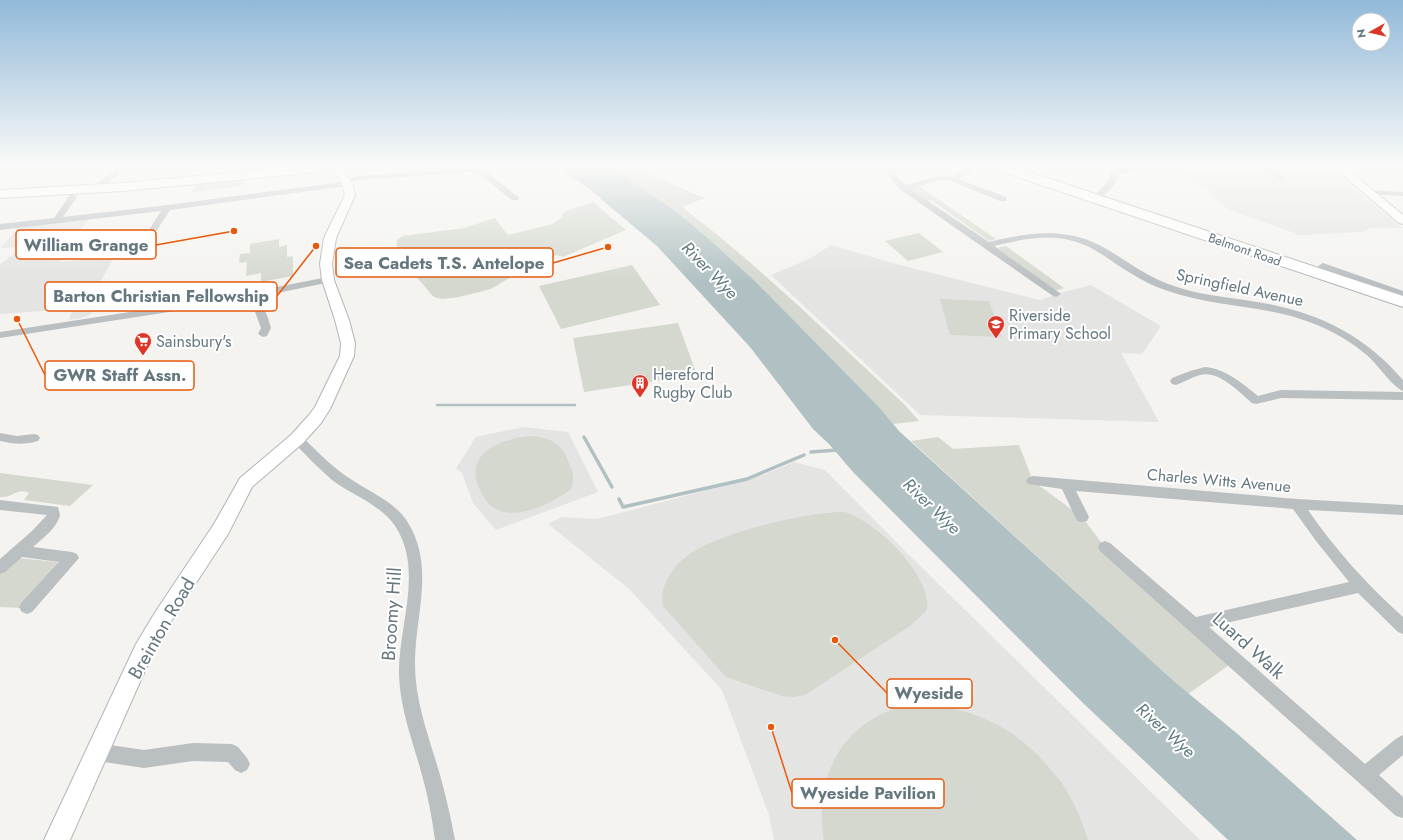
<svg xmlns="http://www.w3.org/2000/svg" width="1403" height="840" viewBox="0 0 1403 840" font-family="Jost,sans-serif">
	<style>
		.built { fill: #e4e4e3 }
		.green { fill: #d4d8cf }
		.water { fill: #b1c1c3 }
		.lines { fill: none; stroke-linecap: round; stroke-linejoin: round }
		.stream-far1 { stroke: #b1c1c3; stroke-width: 2.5 }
		.stream { stroke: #b1c1c3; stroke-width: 3.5 }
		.secondary-casing { stroke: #afb5b8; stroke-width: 2 }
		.highway-casing { stroke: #afb4b6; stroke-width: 2 }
		.street { fill: #babfc1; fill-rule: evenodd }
		.secondary { fill: #fff; fill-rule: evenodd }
		.highway { fill: #fff; fill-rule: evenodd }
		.labels { text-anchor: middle; stroke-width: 4; stroke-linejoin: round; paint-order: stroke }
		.far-street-label { font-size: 13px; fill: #64777f; stroke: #fff }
		.street-label { font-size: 16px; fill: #64777f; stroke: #fff }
		.poi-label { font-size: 16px; fill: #64777f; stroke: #fff; text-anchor: start }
		.water-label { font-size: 17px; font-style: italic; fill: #5f7a7d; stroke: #fff }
		.near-street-label { font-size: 19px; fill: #64777f; stroke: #fff }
		.leader { fill: none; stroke: #e8590c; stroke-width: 1.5 }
		.callout-dot { fill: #e8590c; stroke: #fff; stroke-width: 1.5 }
		.callout { fill: #fff; stroke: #e8590c; stroke-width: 1.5 }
		.callout-label { font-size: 17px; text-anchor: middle; font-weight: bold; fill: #64777f }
	</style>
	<rect width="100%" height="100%" fill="#f4f3ef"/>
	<g class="built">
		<path d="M1164,165H1216L1219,167L1327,165L1402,228H1371L1362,232L1300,235L1227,209L1207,190Z"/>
		<path d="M88,219L60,262L115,256L98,286L122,282L120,288L112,299L100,308L85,317L69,320L73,309L0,314V265L24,246L1,248L19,226Z"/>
		<path d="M831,245L896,264L1040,300L1060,293L1091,285L1161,326L1142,354L1121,353L1159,422L920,415L771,275L811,258Z"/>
		<path d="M523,427L568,432L598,492L496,530L473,503L462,473L456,468L476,437Z"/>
		<path d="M794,462L825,470L907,553L1200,840H774L769,815L722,690L629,589L548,524L562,517L596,519L632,510L763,475Z"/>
	</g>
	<g class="green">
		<path d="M609,165H636L658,178L705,198L682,207C761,267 832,338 905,405L919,421L893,424L879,407L755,281L709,239L677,212Z"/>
		<path d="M245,176L241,186L192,192L197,182Z"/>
		<path d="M919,186L996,239L989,241L931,200L927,201L909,189Z"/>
		<path d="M593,202L626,230L563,257L557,255L545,259L540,265L519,272L491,289L459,297L442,299L434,297L431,294L409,268L396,244L397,240L403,236L464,228L495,218L508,235L553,224L561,218L564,212Z"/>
		<path d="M919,233L943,252L908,261L885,241Z"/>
		<path d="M279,239V247L287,245V257L293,256V276L261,282V273L246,276L247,262L239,263L240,254L250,253V244Z"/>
		<path d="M1006,246L1064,288L1055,291L997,248Z"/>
		<path d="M632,265L660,305L561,329L539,286Z"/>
		<path d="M940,299L989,301L1002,337L950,335Z"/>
		<path d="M678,323L697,375L584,392L573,338Z"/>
		<path d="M530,436C556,438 564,446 572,471C576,485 571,491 559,497C543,507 517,518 498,510C489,506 483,497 479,488C464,452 501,439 530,436Z"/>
		<path d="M938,437L953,449L1019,445L1033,481L1082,517L1105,547L1235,661L1188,694L911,441Z"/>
		<path d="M0,473L93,485L70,506L24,500L29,493C16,487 14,498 0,497Z"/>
		<path d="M844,512C875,520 933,576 927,610L910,626L805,695L793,697L782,696L726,677L663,606C659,587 672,567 687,556C717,533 806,512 844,512Z"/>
		<path d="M18,558L57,562L58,566L21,608L0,607V571Z"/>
		<path d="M933,705C980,711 1016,730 1047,765C1051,771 1057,776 1061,782C1073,799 1082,821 1088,840H824C814,785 836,731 891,710C904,705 919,705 933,705Z"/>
	</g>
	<path class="water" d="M556,165H609L677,212L709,239L755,281L879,407L899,431L1176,683L1240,736L1357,840H1228L1083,703L853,472L829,444L813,429L750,347L657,246L601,199L600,197Z"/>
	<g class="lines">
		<path class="stream-far1" d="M437,405H575"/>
		<g class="stream">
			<path d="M584,437L612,487"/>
			<path d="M811,452L837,450"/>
			<path d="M619,499L623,507L747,479L804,455"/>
		</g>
		<g class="secondary-casing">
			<g id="secondary">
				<path d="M331,165H341L352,184L355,195L336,238L332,264L334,280L349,320L355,343L354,356L330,409L321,423L303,443L252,487L228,534L170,623L151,657L70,840H44L136,644L156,611L214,524L240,478L291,435L309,415L315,407L340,356L341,343L335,320L322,280L320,264L324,238L345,195L342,184Z"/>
				<path d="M1331,165H1342L1403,215V224L1399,223Z"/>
			</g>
		</g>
		<g class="highway-casing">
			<g id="highway">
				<path d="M313,165H358L356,168L351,169L123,191L0,198V190L123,183Z"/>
				<path d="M989,165H1008L1403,296V307L991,168Z"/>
			</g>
		</g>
		<g class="street">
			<path d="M120,165H128L104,187H98V183Z"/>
			<path d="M887,165H895C894,174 899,178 906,185L940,176L951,177L968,166H974V170L958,179L1006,197L1007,199L1006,201H1000L951,181L940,180L910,189L989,242C1030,232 1070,226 1108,250C1132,264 1150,279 1177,287C1201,295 1226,297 1251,301C1312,310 1362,332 1403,380V391C1394,388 1379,367 1371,359C1358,347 1343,337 1326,329C1274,304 1220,309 1168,291C1156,287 1143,281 1132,274C1111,262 1094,245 1069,240C1044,234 1019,240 994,246L1061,294L1056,297L1053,296L901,190C894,182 885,176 887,165Z"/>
			<path d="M1261,165H1269L1284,176L1283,178H1277Z"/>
			<path d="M1133,166L1137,168L1136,170L1118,174L1115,184L1099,201H1093L1092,199L1093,197L1108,181L1111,171Z"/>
			<path d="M473,168L486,171L519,198L518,200H512L480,175L473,172L359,180L350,182V186H347L170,210L155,233V239L151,248L145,254L126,260L121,257L123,255L139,250L144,245L147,239V233L161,211L0,230V224L54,218L70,195H73L77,197L63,217L167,205L342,182V179L359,176Z"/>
			<path d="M1365,190L1403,192V196L1368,194L1364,192Z"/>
			<path d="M1323,263L1403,291V297L1320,268L1318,266Z"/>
			<path d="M328,277L333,280L331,282L248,299C264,301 267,314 271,328L267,336L263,337L258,334L261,328L254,309L246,304L223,308L208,306L0,338V332L208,300L223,302L244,299L241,296L246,293Z"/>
			<path d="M1205,367C1226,369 1242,383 1258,396L1281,390L1403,392V400L1281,398L1256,404L1252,403C1239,392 1219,370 1200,375C1192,377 1184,382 1176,385L1172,384L1170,381L1172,378L1190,371Z"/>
			<path d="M0,433L17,436L34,434L38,435L40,438L38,441C25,445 13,444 0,441Z"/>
			<path d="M297,435L301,436C316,450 330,465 346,476C367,491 393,500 407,521C435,565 416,612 415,660C414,700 429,737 440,775C446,797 451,818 455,840H435C432,818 428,796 422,775C413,742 400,709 399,675C398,627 423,573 397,529C383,505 353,496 332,480C318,468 306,455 293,442L291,439L293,436Z"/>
			<path d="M1033,476L1297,499L1403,505V515L1308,510C1335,549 1367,585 1403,617V634L1398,632L1358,593L1209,627L1365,764L1397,738L1403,735V755L1379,775L1403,797V818L1396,816L1100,551L1098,547L1100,543L1105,541L1110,543L1196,617L1349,582L1316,541L1293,509L1076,491L1089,517L1087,521L1082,522L1077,521L1062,489L1028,484L1026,481L1028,478Z"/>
			<path d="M0,500L58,507L60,515C57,528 43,538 33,547L72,552L77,554L79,558L32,612L27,614L22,612L19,607L22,602L59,562L22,557L5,572L0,574V559L32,531L47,515L0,510Z"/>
			<path d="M97,743L144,750L193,743L232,744L238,747L247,758L250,764L247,770L241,773L235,770L228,762L193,761L144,768L97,761L91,758L88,752L91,746Z"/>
		</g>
		<use href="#secondary" class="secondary"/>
		<use href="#highway" class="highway"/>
	</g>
	<linearGradient id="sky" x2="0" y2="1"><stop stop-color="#92b9d9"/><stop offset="0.59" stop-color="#fafaf8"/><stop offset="1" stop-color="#fafaf8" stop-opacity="0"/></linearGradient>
	<rect width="1403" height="282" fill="url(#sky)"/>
	<defs>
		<g id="school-pin" transform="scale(0.9)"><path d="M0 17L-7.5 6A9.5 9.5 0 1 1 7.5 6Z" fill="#db3628" stroke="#fff"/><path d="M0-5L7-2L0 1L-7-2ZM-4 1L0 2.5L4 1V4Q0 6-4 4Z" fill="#fff"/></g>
		<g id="supermarket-pin" transform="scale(0.9)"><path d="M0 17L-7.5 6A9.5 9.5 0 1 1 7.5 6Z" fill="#db3628" stroke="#fff"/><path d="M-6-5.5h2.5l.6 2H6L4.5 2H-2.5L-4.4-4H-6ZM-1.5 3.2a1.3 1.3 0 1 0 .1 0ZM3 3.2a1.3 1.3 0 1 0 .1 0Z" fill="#fff"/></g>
		<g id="building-pin" transform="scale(0.9)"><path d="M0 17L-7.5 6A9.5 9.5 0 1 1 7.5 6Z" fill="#db3628" stroke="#fff"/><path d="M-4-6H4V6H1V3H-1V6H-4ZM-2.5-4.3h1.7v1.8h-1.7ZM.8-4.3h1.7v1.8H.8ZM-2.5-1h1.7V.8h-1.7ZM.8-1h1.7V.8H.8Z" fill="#fff"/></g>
	</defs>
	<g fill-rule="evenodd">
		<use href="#school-pin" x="996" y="324"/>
		<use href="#supermarket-pin" x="143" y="341"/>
		<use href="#building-pin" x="640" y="383"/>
	</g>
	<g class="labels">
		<g class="far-street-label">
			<text transform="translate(1245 249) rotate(19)" y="5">Belmont Road</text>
		</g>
		<g class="street-label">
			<text transform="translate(1240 287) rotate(12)" y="6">Springfield Avenue</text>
			<text transform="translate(1219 480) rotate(5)" y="6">Charles Witts Avenue</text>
		</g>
		<g class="poi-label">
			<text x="1009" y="321">Riverside<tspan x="1009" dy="18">Primary School</tspan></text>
			<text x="156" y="347">Sainsbury's</text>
			<text x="653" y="380">Hereford<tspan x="653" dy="18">Rugby Club</tspan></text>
		</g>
		<g class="water-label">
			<text transform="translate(710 270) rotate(46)" y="6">River Wye</text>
			<text transform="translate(932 506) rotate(44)" y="6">River Wye</text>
			<text transform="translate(1166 730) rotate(42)" y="6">River Wye</text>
		</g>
		<g class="near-street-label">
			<text transform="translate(391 614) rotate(-86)" y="7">Broomy Hill</text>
			<text transform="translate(161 628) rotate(-60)" y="7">Breinton Road</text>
			<text transform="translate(1249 645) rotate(42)" y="7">Luard Walk</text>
		</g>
	</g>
	<path class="leader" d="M234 231L156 245M608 247L553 263M316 246L277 296M17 319L45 375M835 640L887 693M771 727L792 793"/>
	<g class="callout-dot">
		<circle cx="234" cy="231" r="4"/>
		<circle cx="608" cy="247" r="4"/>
		<circle cx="316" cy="246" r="4"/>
		<circle cx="17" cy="319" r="4"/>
		<circle cx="835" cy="640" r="4"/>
		<circle cx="771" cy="727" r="4"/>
	</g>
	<g class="callout">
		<rect x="16" y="230" width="140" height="29" rx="4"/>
		<rect x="336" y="248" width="217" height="29" rx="4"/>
		<rect x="45" y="282" width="232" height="29" rx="4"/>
		<rect x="45" y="361" width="149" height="29" rx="4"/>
		<rect x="887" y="679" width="85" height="29" rx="4"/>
		<rect x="792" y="779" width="152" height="29" rx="4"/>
	</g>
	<g class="callout-label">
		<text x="86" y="251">William Grange</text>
		<text x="444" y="269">Sea Cadets T.S. Antelope</text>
		<text x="161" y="302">Barton Christian Fellowship</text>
		<text x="120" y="381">GWR Staff Assn.</text>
		<text x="929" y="699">Wyeside</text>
		<text x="868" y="799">Wyeside Pavilion</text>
	</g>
	<g transform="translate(1371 32) rotate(262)"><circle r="19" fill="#ffffff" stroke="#c1c9cc"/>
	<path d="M0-3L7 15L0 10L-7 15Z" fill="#db3628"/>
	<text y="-6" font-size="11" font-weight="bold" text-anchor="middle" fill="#64777f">N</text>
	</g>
</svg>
